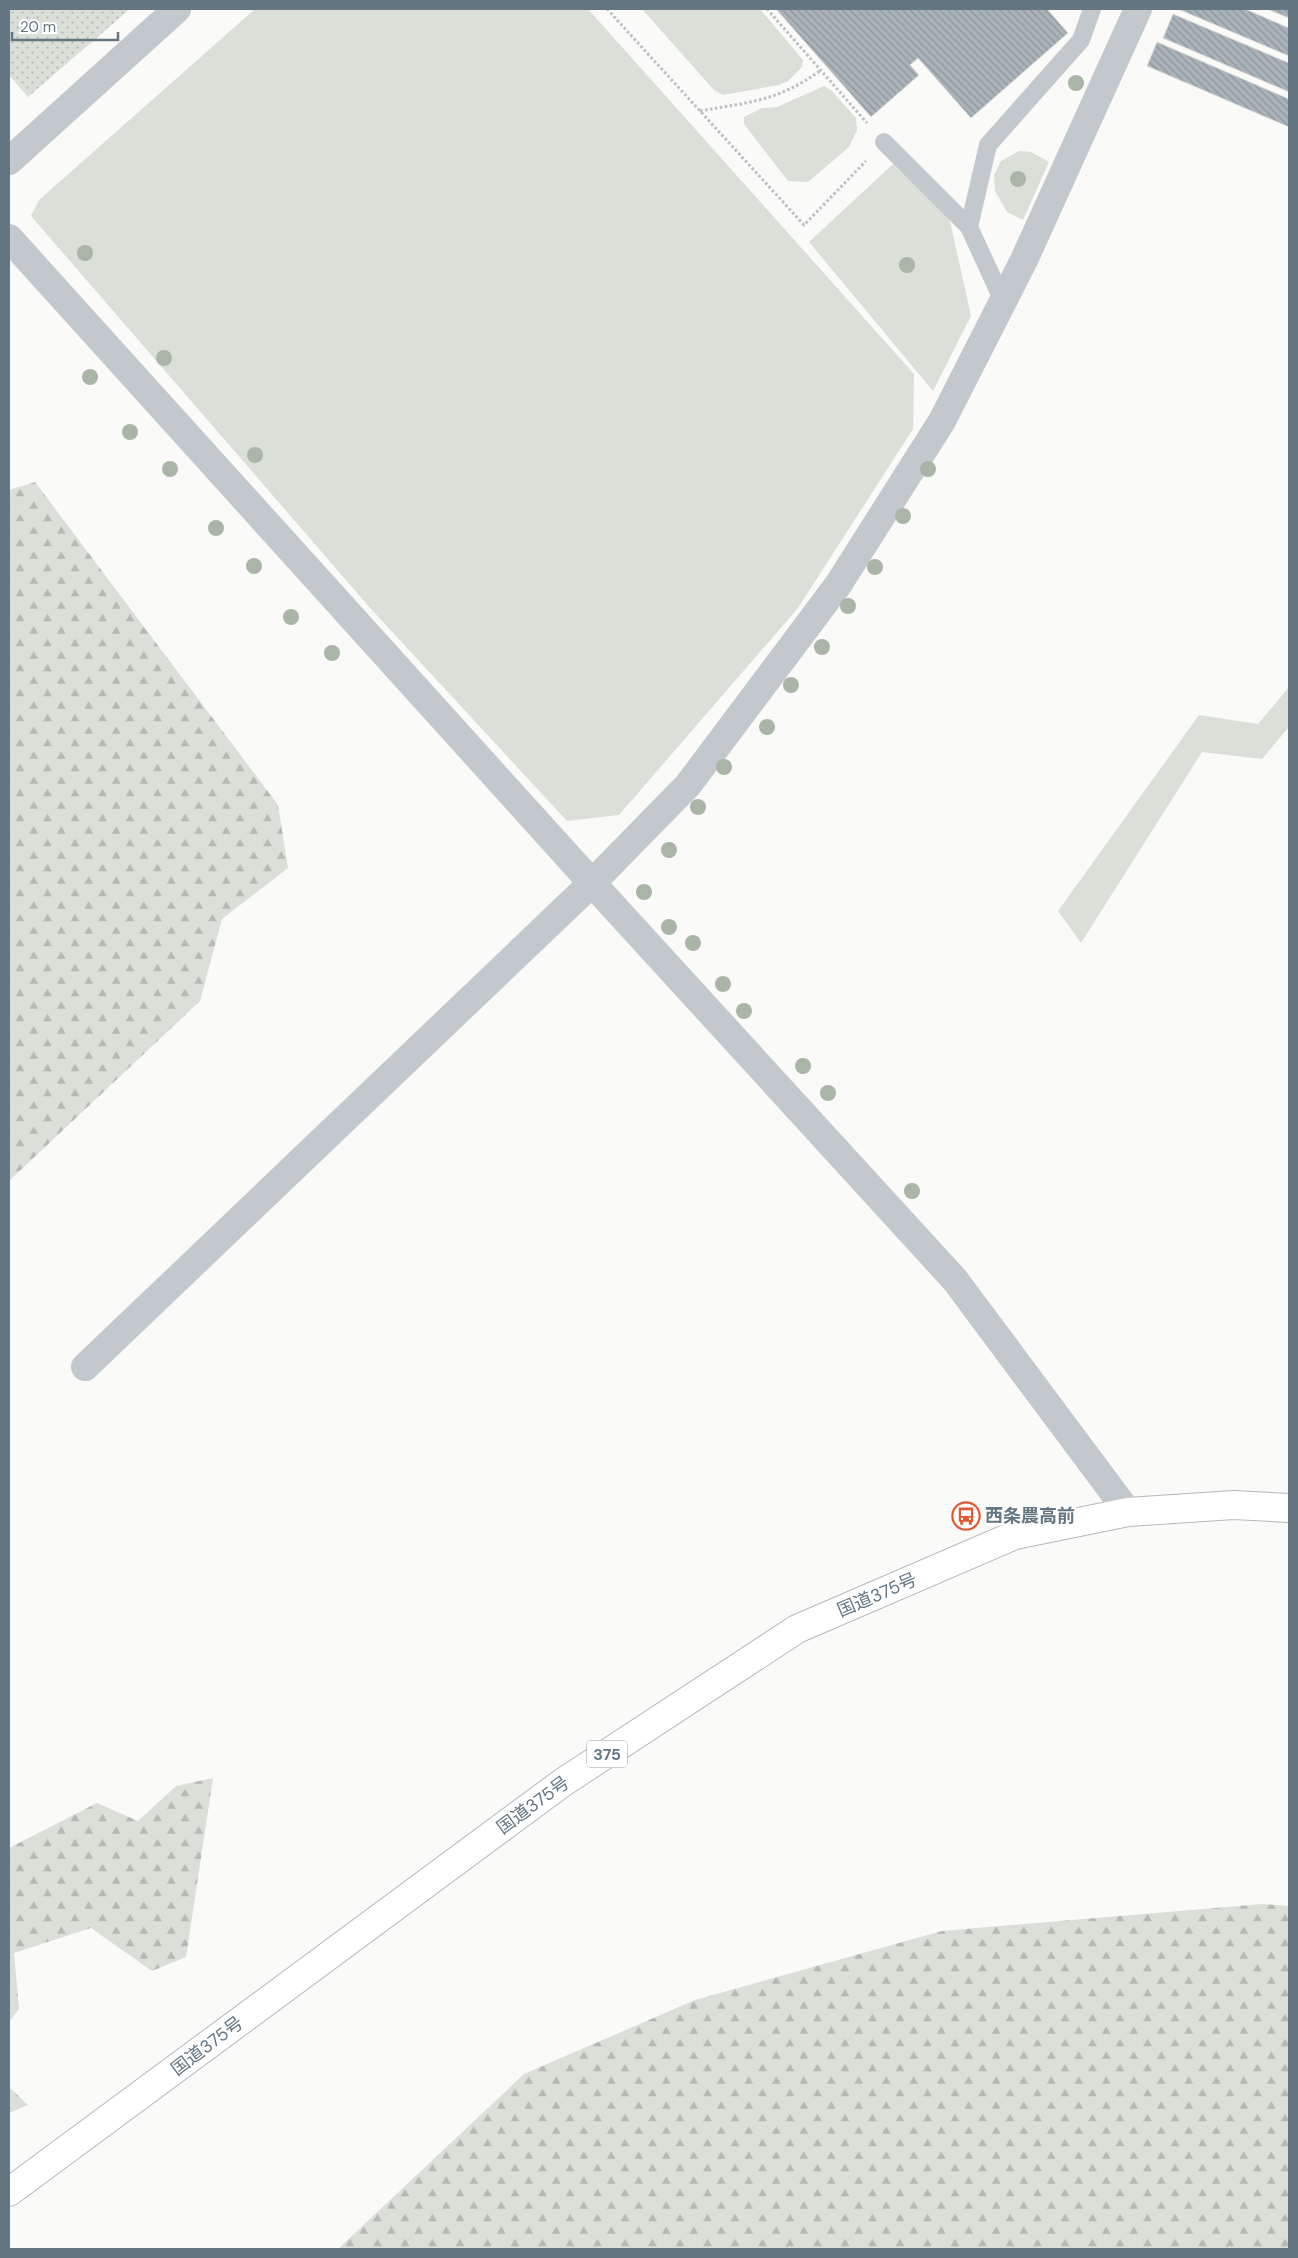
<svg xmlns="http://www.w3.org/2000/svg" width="1298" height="2258" viewBox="0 0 1298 2258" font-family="'DM Sans','Noto Sans JP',sans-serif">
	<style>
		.grass { fill: #dadfd7 }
		.forest { fill: url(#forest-firs) }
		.park { fill: url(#park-dots) }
		.building { fill: url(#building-back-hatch); stroke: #dcdcda }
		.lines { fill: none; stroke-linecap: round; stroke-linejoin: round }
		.trunk-casing { stroke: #b4b9bd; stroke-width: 30 }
		.path { stroke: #bbbfc2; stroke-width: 3; stroke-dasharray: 2.5 2.5; stroke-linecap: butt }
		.service { stroke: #c3c8cc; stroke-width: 18 }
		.minor { stroke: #c3c8cc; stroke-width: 28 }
		.trunk { stroke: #fff; stroke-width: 28 }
		.tree { fill: #aab4a7 }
		.labels { text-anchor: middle; stroke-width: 5; stroke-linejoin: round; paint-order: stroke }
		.shield { fill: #fff; stroke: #939fa8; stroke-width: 1 }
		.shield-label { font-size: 16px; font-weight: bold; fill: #657683 }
		.poi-label { font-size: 18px; font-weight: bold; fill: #657683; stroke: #fff; text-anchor: start }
		.street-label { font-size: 18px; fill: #657683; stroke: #fff }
	</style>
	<defs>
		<pattern id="forest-firs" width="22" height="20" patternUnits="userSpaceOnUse" patternTransform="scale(1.25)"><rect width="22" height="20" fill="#dadfd7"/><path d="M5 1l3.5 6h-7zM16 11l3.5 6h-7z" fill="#b4b9b4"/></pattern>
		<pattern id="park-dots" width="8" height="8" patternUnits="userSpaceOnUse" patternTransform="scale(1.25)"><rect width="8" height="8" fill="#dadfd7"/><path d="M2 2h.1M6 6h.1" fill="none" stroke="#b4b9b4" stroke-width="1.8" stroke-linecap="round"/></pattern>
		<pattern id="building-back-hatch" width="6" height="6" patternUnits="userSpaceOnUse" patternTransform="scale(1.25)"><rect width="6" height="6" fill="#aab3b9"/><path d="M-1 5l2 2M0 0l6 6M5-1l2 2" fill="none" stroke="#8e969c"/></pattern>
	</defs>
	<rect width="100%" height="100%" fill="#fafaf8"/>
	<g class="grass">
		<path d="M255,9H588L914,374L913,429L798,608L619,815L567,821L371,609L31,216L39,200Z"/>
		<path d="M642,9H760L803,60L802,67L788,81L779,85L723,95L714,90Z"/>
		<path d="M824,86L831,90L856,118L857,130L849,147L808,182L788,181L744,124V117L762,108L777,107Z"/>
		<path d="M1019,151L1031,152L1049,162L1023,220L1007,212L995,191L994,175L1001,161Z"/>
		<path d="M893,164L949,217L971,316L933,391L809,242Z"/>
		<path d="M1289,687V727L1262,759L1202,752L1081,943L1058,911L1199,715L1258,724Z"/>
	</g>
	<g class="forest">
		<path d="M35,482L278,805L288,868L222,919L200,1001L9,1181V490Z"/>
		<path d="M213,1778L186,1957L152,1971L91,1928L14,1953L19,2009L9,2022V1848L97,1803L138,1821L176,1786Z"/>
		<path d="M1262,1904L1289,1906V2249H338L524,2074L695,2000L942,1931Z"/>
		<path d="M9,2087L28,2105L9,2113Z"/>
	</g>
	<path class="park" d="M9,9H130L28,97L9,75Z"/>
	<g class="building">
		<path d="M776,9H1047L1068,33L971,118L918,58L910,65L919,75L871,117Z"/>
		<path d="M1178,9H1245L1289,28V56Z"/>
		<path d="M1267,9H1289V18Z"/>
		<path d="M1173,14L1289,63V92L1163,38Z"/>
		<path d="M1157,42L1289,99V127L1147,66Z"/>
	</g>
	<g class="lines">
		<g class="trunk-casing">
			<path id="trunk" d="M9,2192L562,1783L797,1629L1015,1535L1128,1512L1234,1505L1289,1508"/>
		</g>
		<g class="path">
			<path d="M607,9L804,225L866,161"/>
			<path d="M767,9L867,123"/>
			<path d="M700,111C750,102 779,101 821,70"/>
		</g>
		<g class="service">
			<path d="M884,142L969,227L1003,301"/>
			<path d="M969,227L988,145L1081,40L1092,9"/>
		</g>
		<g class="minor">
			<path d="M9,161L177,9"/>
			<path d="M9,238L592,883L955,1280L1128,1512"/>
			<path d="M85,1367L592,883L688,785L838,585L942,421L1024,260L1138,9"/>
		</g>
		<use href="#trunk" class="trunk"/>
	</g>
	<g class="tree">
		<circle cx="1076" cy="83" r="8"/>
		<circle cx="1018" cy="179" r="8"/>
		<circle cx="85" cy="253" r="8"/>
		<circle cx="907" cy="265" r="8"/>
		<circle cx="164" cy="358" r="8"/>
		<circle cx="90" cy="377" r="8"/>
		<circle cx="130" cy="432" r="8"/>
		<circle cx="255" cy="455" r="8"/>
		<circle cx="170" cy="469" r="8"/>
		<circle cx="928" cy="469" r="8"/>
		<circle cx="903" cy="516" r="8"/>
		<circle cx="216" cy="528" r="8"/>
		<circle cx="254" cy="566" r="8"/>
		<circle cx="875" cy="567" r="8"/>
		<circle cx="848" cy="606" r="8"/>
		<circle cx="291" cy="617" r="8"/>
		<circle cx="822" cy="647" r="8"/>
		<circle cx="332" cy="653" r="8"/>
		<circle cx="791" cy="685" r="8"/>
		<circle cx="767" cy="727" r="8"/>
		<circle cx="724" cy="767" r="8"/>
		<circle cx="698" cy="807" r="8"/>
		<circle cx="669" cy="850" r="8"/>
		<circle cx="644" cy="892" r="8"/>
		<circle cx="669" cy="927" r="8"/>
		<circle cx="693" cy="943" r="8"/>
		<circle cx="723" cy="984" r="8"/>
		<circle cx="744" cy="1011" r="8"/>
		<circle cx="803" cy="1066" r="8"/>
		<circle cx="828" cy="1093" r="8"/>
		<circle cx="912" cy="1191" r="8"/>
	</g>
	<defs>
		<g id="bus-ring" transform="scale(1.4375)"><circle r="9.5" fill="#fff" stroke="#e4572e" stroke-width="1.5"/><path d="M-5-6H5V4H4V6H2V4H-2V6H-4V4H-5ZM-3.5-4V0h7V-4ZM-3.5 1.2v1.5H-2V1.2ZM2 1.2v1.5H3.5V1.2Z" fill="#e4572e"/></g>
	</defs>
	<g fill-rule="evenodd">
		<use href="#bus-ring" x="966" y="1516"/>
	</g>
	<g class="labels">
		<rect class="shield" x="587" y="1740.5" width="40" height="27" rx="4"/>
		<g class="shield-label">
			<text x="607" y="1760">375</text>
		</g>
		<g class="poi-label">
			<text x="985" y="1522">西条農高前</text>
		</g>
		<g class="street-label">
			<text transform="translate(877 1595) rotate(-23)" y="6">国道375号</text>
			<text transform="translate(533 1805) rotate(-36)" y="6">国道375号</text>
			<text transform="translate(207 2046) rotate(-37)" y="6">国道375号</text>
		</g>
	</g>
	<rect width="1298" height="2258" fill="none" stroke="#657683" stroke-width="20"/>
	<path d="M12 32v8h106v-8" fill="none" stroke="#657683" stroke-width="2.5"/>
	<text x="20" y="32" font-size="15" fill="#657683" stroke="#ffffff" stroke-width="4" paint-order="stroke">20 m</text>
</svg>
